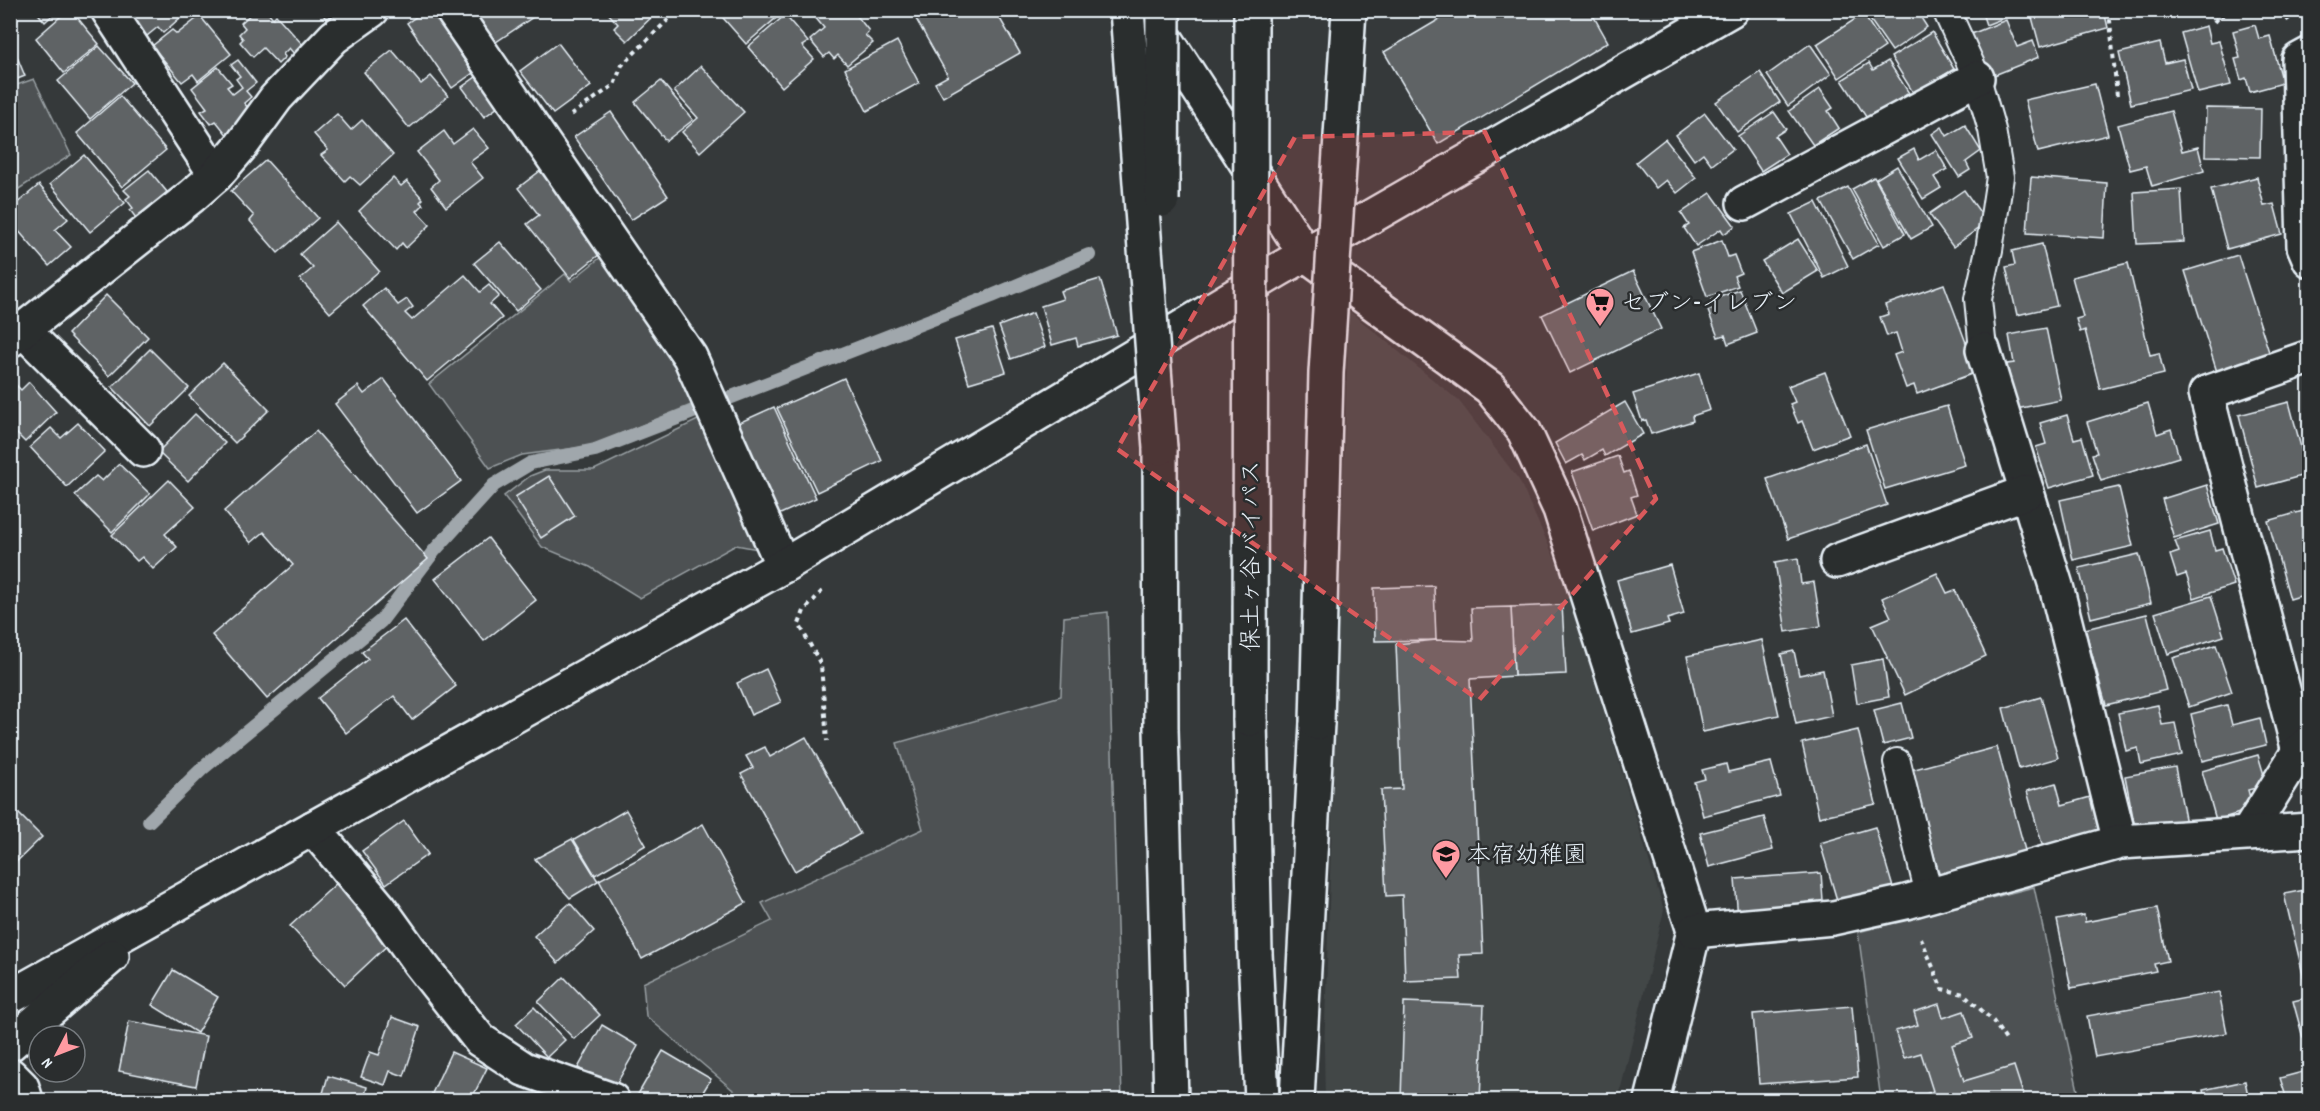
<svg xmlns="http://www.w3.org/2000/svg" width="2320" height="1111" viewBox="0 0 2320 1111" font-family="Dekko,'Klee One',sans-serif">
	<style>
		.built { fill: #424647 }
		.green { fill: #4d5152; stroke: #9aa1a5; stroke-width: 1.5 }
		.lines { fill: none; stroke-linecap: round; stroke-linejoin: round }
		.stream { stroke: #a0a7ac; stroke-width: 14 }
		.building { fill: #5f6365; stroke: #e8f1f8; stroke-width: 1.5 }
		.service-casing { stroke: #e8f1f8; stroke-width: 30 }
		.minor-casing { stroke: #e8f1f8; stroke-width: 38 }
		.tertiary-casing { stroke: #e8f1f8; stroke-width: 38 }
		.motorway-casing { stroke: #e8f1f8; stroke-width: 38 }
		.path { stroke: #e8f1f8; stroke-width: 4; stroke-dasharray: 4.5 4.5; stroke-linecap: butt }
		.service { stroke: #2a2d2e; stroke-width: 26 }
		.minor { stroke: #2a2d2e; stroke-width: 33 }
		.tertiary { stroke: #2a2d2e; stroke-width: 33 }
		.motorway { stroke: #2a2d2e; stroke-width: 33 }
		.motorway-bridge-casing { stroke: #e8f1f8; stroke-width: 38; stroke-linecap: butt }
		.motorway-bridge { stroke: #2a2d2e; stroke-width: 33 }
		.marked { fill: #da5a5c; fill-opacity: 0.2; stroke: #da5a5c; stroke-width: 4.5; stroke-dasharray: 12 8; stroke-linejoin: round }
		.labels { text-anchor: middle; stroke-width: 5; stroke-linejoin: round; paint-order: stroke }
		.poi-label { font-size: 24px; fill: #e8f1f8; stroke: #2a2d2e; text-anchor: start }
		.street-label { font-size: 24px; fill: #e8f1f8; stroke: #2a2d2e }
	</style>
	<rect width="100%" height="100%" fill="#35393a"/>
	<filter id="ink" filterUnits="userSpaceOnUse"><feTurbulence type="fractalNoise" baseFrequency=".0167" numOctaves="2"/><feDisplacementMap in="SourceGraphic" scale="12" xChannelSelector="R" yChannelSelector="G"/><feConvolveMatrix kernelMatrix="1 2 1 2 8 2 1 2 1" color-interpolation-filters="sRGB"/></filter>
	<g filter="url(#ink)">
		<path class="built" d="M1349,311L1459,401L1519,480L1563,577L1664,910L1618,1100H1325L1324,1052Z"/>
		<g class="green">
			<path d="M34,79L71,155L11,194V87Z"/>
			<path d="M606,253L673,358L696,403L591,446L522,455L490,468L429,384L565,274L571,281Z"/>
			<path d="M702,418L758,549L736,545L640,598L590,567L542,547L504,496L530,476L545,470H594Z"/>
			<path d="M1108,612L1122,1100H741L733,1090L646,1016L643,983L772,921L762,903L923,829L897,743L1061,696L1064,617Z"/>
			<path d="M2034,887L2080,1100H1881L1858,932Z"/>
		</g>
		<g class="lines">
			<path class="stream" d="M149,821L203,768L381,621L434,551L494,485L531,463L595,450L992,296L1089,255"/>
		</g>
		<g class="building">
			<path d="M35,10H58L45,22Z"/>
			<path d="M68,10H71L99,44L64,73L36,38Z"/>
			<path d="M116,10H189L163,33L158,27L142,40Z"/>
			<path d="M255,10H266L273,18L276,15L303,45L301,48L303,50L296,56L289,48L283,54L285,57L278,64L263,48L253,57L240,42L243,39L239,34L245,28L241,23Z"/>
			<path d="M320,10H337L326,19Z"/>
			<path d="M426,10H439L464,46L458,51L473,73L452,88L407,23Z"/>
			<path d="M470,10H529L533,17L493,44Z"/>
			<path d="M605,10H659L627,41L614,28L618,24Z"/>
			<path d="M716,10H780L782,13L746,44Z"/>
			<path d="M809,10H846L850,15L854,12L869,31L865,35L873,43L847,65L838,55L834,59L829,53L824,57L810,40L824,28Z"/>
			<path d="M911,10H995L1020,53L943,97L935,83L948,76Z"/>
			<path d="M1473,10H1590L1608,42L1438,144L1384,52L1450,13Z"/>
			<path d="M1871,10H1916L1927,27L1892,51L1866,14Z"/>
			<path d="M1981,10H2024L1986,25Z"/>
			<path d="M2030,10H2104L2108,28L2040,47Z"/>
			<path d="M1863,14L1885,47L1839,78L1817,44Z"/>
			<path d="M785,15L808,42L802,46L814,59L782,87L748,47Z"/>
			<path d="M200,16L231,54L198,81L193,74L182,82L152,46L172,30L177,34Z"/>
			<path d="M2006,20L2017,47L2033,41L2039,57L1987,78L1969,35Z"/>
			<path d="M2255,25L2259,39L2270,36L2283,83L2250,92L2246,78L2241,80L2235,59L2240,58L2233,31Z"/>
			<path d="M2206,26L2210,43L2219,41L2231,85L2198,93L2181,33Z"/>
			<path d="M1932,32L1954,69L1914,94L1891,57Z"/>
			<path d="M10,40L25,76L10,82Z"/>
			<path d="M897,41L919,83L867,111L845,69Z"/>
			<path d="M558,43L591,86L553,114L520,71Z"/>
			<path d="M2160,43L2165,63L2183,59L2191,90L2131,104L2119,53Z"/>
			<path d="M1810,44L1831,74L1788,106L1767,75Z"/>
			<path d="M99,46L132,83L90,119L58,81Z"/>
			<path d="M392,50L421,84L431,76L448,96L409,128L364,72Z"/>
			<path d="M238,60L256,83L246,91L251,97L244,103L254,115L228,136L216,121L211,124L201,111L207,108L192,88L218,67L232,84L227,87L233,94L242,87L236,79L240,76L231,65Z"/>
			<path d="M1888,61L1909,93L1868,120L1842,80L1869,63L1873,70Z"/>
			<path d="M701,66L744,112L700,152L682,132L698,118L674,91Z"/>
			<path d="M1760,72L1780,102L1737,132L1716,102Z"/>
			<path d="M476,77L498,107L484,117L462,87Z"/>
			<path d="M661,81L693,120L666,141L635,102Z"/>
			<path d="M2095,84L2108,135L2038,152L2025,100Z"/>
			<path d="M1820,89L1833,108L1828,111L1839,128L1813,145L1789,111Z"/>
			<path d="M120,96L166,150L122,187L77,133Z"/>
			<path d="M2206,108L2261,109L2260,157L2205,156Z"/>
			<path d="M2171,111L2182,151L2198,147L2204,171L2152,186L2146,166L2130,170L2118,125Z"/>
			<path d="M611,112L668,196L631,220L574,137Z"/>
			<path d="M1774,112L1786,129L1775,136L1787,154L1761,171L1738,136Z"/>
			<path d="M1705,113L1733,149L1712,165L1703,153L1694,160L1676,135Z"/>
			<path d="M337,114L351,130L362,120L393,155L360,185L350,176L345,181L321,155L328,150L314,134Z"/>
			<path d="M1965,125L1981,151L1966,162L1970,170L1959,177L1932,134L1942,127L1947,136Z"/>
			<path d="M473,129L489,148L470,162L483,178L446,207L431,187L439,180L417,152L444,131L453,144Z"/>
			<path d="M1665,139L1696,178L1677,193L1666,180L1656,188L1636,162Z"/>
			<path d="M1914,149L1919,160L1936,150L1947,169L1934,177L1941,188L1923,199L1898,158Z"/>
			<path d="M84,155L125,203L90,232L50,184Z"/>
			<path d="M266,160L318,218L278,253L250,221L254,216L231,191Z"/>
			<path d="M1897,166L1932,227L1911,239L1876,179Z"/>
			<path d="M149,170L167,192L136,218L130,210L133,208L126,199L130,196L124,190Z"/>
			<path d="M540,171L605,250L570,278L527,224L539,215L518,188Z"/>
			<path d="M1874,177L1905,234L1884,246L1852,189Z"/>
			<path d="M2031,177L2107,183L2104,238L2027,233Z"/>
			<path d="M2257,177L2264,206L2274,204L2282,234L2227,249L2211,189Z"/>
			<path d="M393,178L401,186L407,181L423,199L420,202L423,205L417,211L430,225L406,248L402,243L396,250L359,211Z"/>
			<path d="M39,185L68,219L55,230L71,247L49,266L10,221V209Z"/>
			<path d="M1848,187L1879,244L1853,259L1821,201Z"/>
			<path d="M2181,189L2184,242L2137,244L2134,192Z"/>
			<path d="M1964,190L1987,222L1953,247L1929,214Z"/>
			<path d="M1711,193L1735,226L1724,234L1721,229L1696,246L1684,228L1689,225L1681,213Z"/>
			<path d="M1816,202L1848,266L1824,278L1791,214Z"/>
			<path d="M336,222L379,271L330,313L300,279L313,268L300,254Z"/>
			<path d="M1798,239L1818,271L1782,293L1762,261Z"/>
			<path d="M1722,240L1728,257L1734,255L1741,273L1734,276L1738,286L1707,297L1691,252Z"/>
			<path d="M500,242L541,290L516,311L474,263Z"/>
			<path d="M2042,244L2057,306L2017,315L2006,267L2015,265L2012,251Z"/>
			<path d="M2238,255L2270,355L2217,372L2185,271Z"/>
			<path d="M2128,263L2150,355L2159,353L2164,374L2100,389L2085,330L2080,332L2076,319L2083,317L2072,277Z"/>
			<path d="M1633,271L1661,329L1570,373L1542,315Z"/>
			<path d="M465,275L480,292L489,285L499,296L490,304L502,318L427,381L363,306L384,288L398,305L407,299L413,307L405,313L412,320Z"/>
			<path d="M1100,279L1117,335L1078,346L1076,338L1052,345L1041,306L1063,299L1060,291Z"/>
			<path d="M1944,284L1977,372L1917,394L1914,385L1906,388L1894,355L1902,352L1896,333L1887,336L1880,317L1889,314L1885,305Z"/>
			<path d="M1740,290L1757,333L1728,344L1725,335L1718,337L1708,311L1715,308L1711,300Z"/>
			<path d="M106,295L148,337L109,376L68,334Z"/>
			<path d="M1033,313L1045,347L1011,359L999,326Z"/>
			<path d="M2046,328L2061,400L2016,409L2007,364L2014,363L2009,335Z"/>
			<path d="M992,329L1006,372L969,383L955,340Z"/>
			<path d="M150,349L189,388L150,426L112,387Z"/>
			<path d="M223,363L269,410L235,443L189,396Z"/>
			<path d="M1825,372L1850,435L1813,449L1802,421L1798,423L1790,404L1795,402L1788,386Z"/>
			<path d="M1699,373L1710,410L1692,416L1693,421L1651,434L1646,420L1642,421L1633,394Z"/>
			<path d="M844,378L882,461L817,492L777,408Z"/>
			<path d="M10,379L21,390L29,382L56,412L25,442L10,427Z"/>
			<path d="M384,379L461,481L417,513L335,404L358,386L364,394Z"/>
			<path d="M1625,402L1643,434L1605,456L1602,450L1585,460L1582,455L1566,464L1555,443Z"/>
			<path d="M2289,402L2308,474L2258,488L2239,415Z"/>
			<path d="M2148,403L2157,434L2171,429L2179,457L2101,481L2092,454L2097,453L2087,422Z"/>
			<path d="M1947,406L1965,465L1885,489L1866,430Z"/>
			<path d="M774,407L816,498L778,515L736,424Z"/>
			<path d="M195,414L225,443L188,481L158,452Z"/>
			<path d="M2067,415L2074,439L2082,437L2093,475L2049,488L2036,447L2046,444L2040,423Z"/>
			<path d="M78,423L105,451L67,487L30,447L51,428L61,438Z"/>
			<path d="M316,431L428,559L267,699L212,635L293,565L264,532L251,543L224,511Z"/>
			<path d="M1866,444L1887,505L1788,539L1767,479Z"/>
			<path d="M1618,456L1624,473L1629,471L1637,495L1631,497L1637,514L1593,531L1572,472Z"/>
			<path d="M119,464L150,494L112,532L75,495L96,476L102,481Z"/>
			<path d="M549,476L575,516L541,538L515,497Z"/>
			<path d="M169,480L195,507L165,534L177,547L153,569L142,557L137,561L112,535Z"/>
			<path d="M2207,485L2219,524L2174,538L2162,499Z"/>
			<path d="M2119,487L2133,546L2073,560L2060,500Z"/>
			<path d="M2310,509V593L2290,599L2268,521Z"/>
			<path d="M2210,531L2215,550L2222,548L2234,585L2194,598L2186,574L2177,577L2170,555L2179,552L2175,541Z"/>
			<path d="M488,538L536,600L484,641L435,579Z"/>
			<path d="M2139,554L2151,603L2091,618L2079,568Z"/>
			<path d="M1798,558L1801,584L1814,582L1821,626L1786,632L1775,562Z"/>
			<path d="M1670,565L1684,614L1667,619L1669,624L1632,634L1617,580Z"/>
			<path d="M1937,573L1947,593L1955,590L1986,656L1905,695L1872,625L1891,617L1882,598Z"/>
			<path d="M1434,586L1436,640L1375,641L1374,588Z"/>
			<path d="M2211,596L2224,636L2168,654L2155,613Z"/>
			<path d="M1562,605L1566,674L1514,676L1511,607Z"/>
			<path d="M1511,607L1514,676L1470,679L1483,954L1459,955L1461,979L1405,981L1402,895L1386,896L1381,790L1402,789L1396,644L1436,640L1473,641L1471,608Z"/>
			<path d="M2147,614L2166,690L2106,705L2085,629Z"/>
			<path d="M404,620L456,686L412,720L394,696L346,733L318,698L368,659L362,652Z"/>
			<path d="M1762,640L1779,715L1703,732L1687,656Z"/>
			<path d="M2216,645L2232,692L2189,707L2173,658Z"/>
			<path d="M1794,651L1799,675L1823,670L1832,716L1796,724L1781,654Z"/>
			<path d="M1883,659L1889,697L1857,703L1851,665Z"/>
			<path d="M766,669L781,702L751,715L737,683Z"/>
			<path d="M2041,697L2058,758L2019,769L2003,708Z"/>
			<path d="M1902,703L1911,738L1883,745L1874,710Z"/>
			<path d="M2158,705L2162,725L2175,723L2182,755L2141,764L2138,748L2126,751L2118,713Z"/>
			<path d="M2227,705L2232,725L2260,718L2266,745L2202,761L2191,714Z"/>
			<path d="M1858,730L1876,804L1819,817L1802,743Z"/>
			<path d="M806,737L860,834L795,871L741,774L753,768L746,756L765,747L770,757Z"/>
			<path d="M1997,747L2026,854L1940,877L1911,770Z"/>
			<path d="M2258,755L2267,785L2248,790L2253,809L2216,820L2202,771Z"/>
			<path d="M1771,762L1780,796L1703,816L1694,782L1705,779L1702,770L1726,764L1728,772Z"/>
			<path d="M2175,767L2187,829L2137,838L2125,776Z"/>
			<path d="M2056,783L2062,805L2101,794L2112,833L2044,851L2027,791Z"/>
			<path d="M10,805L42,837L10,868Z"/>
			<path d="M626,810L646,845L595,875L574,840Z"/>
			<path d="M1764,817L1773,850L1709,867L1700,833Z"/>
			<path d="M404,821L428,854L386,884L362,851Z"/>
			<path d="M703,824L746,903L642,959L599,880Z"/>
			<path d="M1875,827L1894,891L1839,907L1820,843Z"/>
			<path d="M572,839L598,881L570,898L535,859Z"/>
			<path d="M1821,873L1824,914L1738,919L1735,879Z"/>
			<path d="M339,881L394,939L345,985L290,926Z"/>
			<path d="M2310,889V982L2305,983L2284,894Z"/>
			<path d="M570,903L594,931L558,963L534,936Z"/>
			<path d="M2157,908L2168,961L2154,964L2156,971L2071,988L2057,920L2084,915L2085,922Z"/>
			<path d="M173,970L218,997L197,1033L152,1005Z"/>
			<path d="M564,977L600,1015L574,1039L538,1002Z"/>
			<path d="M2219,992L2227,1033L2095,1057L2087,1016Z"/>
			<path d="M2310,997V1037L2303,1038L2293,1001Z"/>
			<path d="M1404,1002L1484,1005L1480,1100H1401Z"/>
			<path d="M1939,1004L1943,1018L1964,1011L1973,1038L1952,1045L1964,1081L2014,1066L2025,1100H1928L1926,1094L1933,1091L1921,1053L1904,1058L1895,1031L1918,1025L1914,1012Z"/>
			<path d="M1852,1006L1858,1077L1759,1084L1753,1014Z"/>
			<path d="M534,1007L565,1040L547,1057L516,1024Z"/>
			<path d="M392,1017L420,1027L404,1076L390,1071L385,1085L361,1077L370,1052L379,1055Z"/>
			<path d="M129,1021L206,1036L196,1086L119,1071Z"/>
			<path d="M602,1025L638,1046L614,1088L578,1068Z"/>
			<path d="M663,1051L711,1079L698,1100L691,1097L689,1100H644L637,1096Z"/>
			<path d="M451,1052L487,1068L471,1100H429Z"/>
			<path d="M2310,1070V1100H2287L2280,1078Z"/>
			<path d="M328,1076L367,1087L365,1095L383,1100H321Z"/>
			<path d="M2245,1081L2249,1100H2205L2203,1090Z"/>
		</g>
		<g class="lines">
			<g class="service-casing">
				<g id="service">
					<path d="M1946,10L1977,78L1992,130L2000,177L1989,250L1978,299L1983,350"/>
					<path d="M1897,762L1929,895"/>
				</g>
			</g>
			<g class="minor-casing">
				<g id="minor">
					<path d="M108,10L216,175"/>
					<path d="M452,10L690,357L783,566"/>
					<path d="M2310,54L2299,60L2304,246L2310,260"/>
					<path d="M1744,203L1977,78"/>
					<path d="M1312,259L1490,388L1524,431L1560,509L1694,931L1652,1100"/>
					<path d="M23,330L143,450"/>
					<path d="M10,340L192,196L216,175L241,146L276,98L334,37L372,10"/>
					<path d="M1983,350L2056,586L2120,842"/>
					<path d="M1837,561L2027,492"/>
					<path d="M2299,751L2206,393L2310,357"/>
					<path d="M313,828L380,908L418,961L480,1040L524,1069L612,1100"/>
					<path d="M2248,833L2299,751L2310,741"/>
					<path d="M1694,931L1833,918L1906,902L2120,842L2310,830"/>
				</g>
			</g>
			<g class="tertiary-casing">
				<g id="tertiary">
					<path d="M1155,22L1306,255"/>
					<path d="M10,997L783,566L1278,270L1731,10"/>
					<path d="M10,1044L112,956"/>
					<path d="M10,1075L22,1087L26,1100"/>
				</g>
			</g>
			<g class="motorway-casing">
				<g id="motorway">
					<path d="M1160,448L1161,729L1171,1100"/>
					<path d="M1250,719L1255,953L1262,1100"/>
					<path d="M1297,1100L1317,723"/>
				</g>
			</g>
			<g class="path">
				<path d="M2109,10L2117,96"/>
				<path d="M2281,10L2289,21"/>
				<path d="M2214,22L2219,16L2242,10"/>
				<path d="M571,115L614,85L622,65L678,10"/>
				<path d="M822,591L804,611L799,624L821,665L827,741"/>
				<path d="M1921,938L1942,989L1964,994L1993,1021L2006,1040"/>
			</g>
			<use href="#service" class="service"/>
			<use href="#minor" class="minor"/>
			<use href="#tertiary" class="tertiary"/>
			<use href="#motorway" class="motorway"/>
			<g class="motorway-bridge-casing">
				<g id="motorway-bridge">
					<path d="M1127,10L1160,448"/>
					<path d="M1162,200L1163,10"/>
					<path d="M1250,719L1251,10"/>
					<path d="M1317,723L1326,373L1349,10"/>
				</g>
			</g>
			<use href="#motorway-bridge" class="motorway-bridge"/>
		</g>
	</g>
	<path class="marked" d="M1485,132L1656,499L1479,700L1117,449L1295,137Z"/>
	<defs>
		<g id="supermarket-pin" transform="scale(1.5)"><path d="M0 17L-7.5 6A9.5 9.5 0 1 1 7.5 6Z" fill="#ff9aa2" stroke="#2a2d2e"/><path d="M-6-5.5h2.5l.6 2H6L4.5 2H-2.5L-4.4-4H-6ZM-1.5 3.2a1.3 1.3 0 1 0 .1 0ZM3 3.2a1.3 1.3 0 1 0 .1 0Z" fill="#111"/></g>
		<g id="school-pin" transform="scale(1.5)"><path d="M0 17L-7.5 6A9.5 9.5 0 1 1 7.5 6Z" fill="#ff9aa2" stroke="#2a2d2e"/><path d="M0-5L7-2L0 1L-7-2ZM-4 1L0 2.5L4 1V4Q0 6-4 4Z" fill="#111"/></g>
	</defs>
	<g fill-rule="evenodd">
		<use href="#supermarket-pin" x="1600" y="302"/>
		<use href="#school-pin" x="1446" y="854"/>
	</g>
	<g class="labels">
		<g class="poi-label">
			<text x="1621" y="310">セブン-イレブン</text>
			<text x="1467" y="862">本宿幼稚園</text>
		</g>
		<g class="street-label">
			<text transform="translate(1250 556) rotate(-90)" y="8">保土ヶ谷バイパス</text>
		</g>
	</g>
	<rect width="2320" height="1111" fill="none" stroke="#2a2d2e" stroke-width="36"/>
	<rect x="18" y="18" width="2284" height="1075" fill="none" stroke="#e8f1f8" stroke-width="2" filter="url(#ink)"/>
	<g transform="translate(57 1054) rotate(228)"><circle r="28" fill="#2a2d2e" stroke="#767b7f" stroke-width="1.5"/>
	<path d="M0-4.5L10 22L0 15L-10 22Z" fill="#ff9aa2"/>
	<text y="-9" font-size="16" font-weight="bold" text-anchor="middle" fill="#e8f1f8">N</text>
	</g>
</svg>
